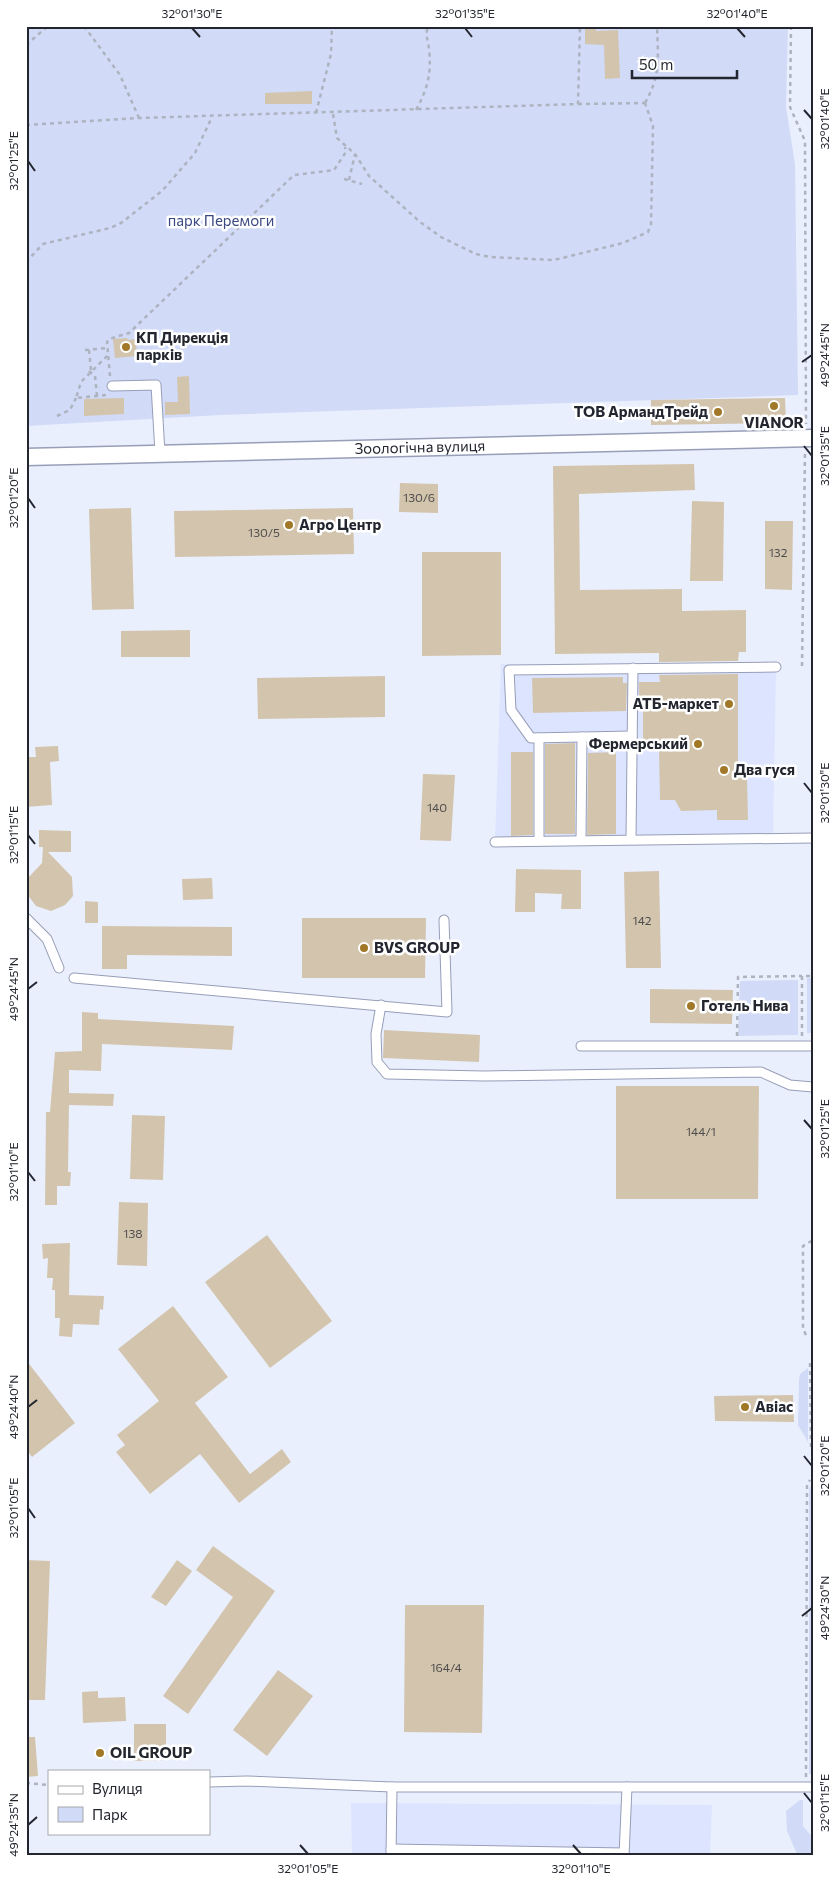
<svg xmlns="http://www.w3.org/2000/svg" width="839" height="1882" viewBox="0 0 839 1882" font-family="Commissioner,sans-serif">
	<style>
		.built { fill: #dce4ff }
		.green { fill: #d1daf7 }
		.building { fill: #d3c5ad }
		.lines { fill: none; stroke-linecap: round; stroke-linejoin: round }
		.service-casing { stroke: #979eb7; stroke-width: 11 }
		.minor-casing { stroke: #979eb7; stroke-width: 19 }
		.path { stroke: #aeb3c0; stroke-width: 2.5; stroke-dasharray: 4 4; stroke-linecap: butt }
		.service { stroke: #fff; stroke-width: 9 }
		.minor { stroke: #fff; stroke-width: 16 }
		.ticks { fill: none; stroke: #23262f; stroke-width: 2 }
		.poi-dot { fill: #a07827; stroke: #fff; stroke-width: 2 }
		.labels { text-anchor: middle; stroke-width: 5; stroke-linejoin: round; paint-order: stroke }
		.number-label { font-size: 12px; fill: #4f4e4e }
		.park-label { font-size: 15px; fill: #3b4983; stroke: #fff }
		.poi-label { font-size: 15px; font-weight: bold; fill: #23262f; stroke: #fff; text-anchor: start }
		.street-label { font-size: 15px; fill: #23262f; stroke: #fff }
		.neatline { fill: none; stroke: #23262f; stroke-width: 2 }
		.ticks-label { font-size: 12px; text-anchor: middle; fill: #23262f }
	</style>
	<rect width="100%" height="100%" fill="#eaeffe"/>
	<g class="built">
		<path d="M501,664L633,668L776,667L773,837L495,842Z"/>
		<path d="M351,1803L712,1805L710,1856H352Z"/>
	</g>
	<g class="green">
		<path d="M26,26H788L786,107L795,164L798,395L220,415L26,426Z"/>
		<rect x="807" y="978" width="6" height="55"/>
		<path d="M798,980V1035L738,1036L740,981Z"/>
		<path d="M808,1368V1442L798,1425L799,1380L800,1374Z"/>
		<path d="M813,1483V1774H809V1489Z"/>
		<path d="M800,1800H803V1826L813,1838V1856H798L787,1831L786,1811Z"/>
	</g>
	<g class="building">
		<path d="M585,26H596V31L618,30L620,78L605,79L604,45L585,44Z"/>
		<path d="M312,91V104H265V93Z"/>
		<path d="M127,338L128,340L136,339L137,356L115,358L113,339Z"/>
		<path d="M189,376L190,414L165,415V402H178L177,377Z"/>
		<path d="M124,398V414L84,416V399Z"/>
		<path d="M785,398L786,423L651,425V400Z"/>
		<path d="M694,464L695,490L579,494L580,590L682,589V611L746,610V652H739L738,661L659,662V653L555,654L553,466Z"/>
		<path d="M400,483L438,484V513L399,512Z"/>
		<path d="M692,501L724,502L723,581H690Z"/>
		<path d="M131,508L134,609L92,610L89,509Z"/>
		<path d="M353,508L354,554L175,557L174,511Z"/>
		<path d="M765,521H793L792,590L765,589Z"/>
		<path d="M422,552H501V655L422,656Z"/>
		<path d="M190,630V657H121V631Z"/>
		<path d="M738,674V778H747L748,820H717V810L681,811L675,800H660L659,748H643V711H639V682H660L659,675Z"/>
		<path d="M385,676V717L258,719L257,678Z"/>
		<path d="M623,677V683H627L626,711L533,713L532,678Z"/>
		<path d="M575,743V834H545V744Z"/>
		<path d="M58,746L59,761L50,762L52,805L26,807V757H36L35,747Z"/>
		<path d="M511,752H533V835L511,836Z"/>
		<path d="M616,752V834L587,835L588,753Z"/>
		<path d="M423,774L455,775L451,841L420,840Z"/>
		<path d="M39,830L71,831V852H48L72,877L73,896L65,905L51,911L36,906L27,894L28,878L42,863L43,847H39Z"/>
		<path d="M516,869L581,870V909H561L562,894L535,893V912H515Z"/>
		<path d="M659,871L661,968H626L624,872Z"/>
		<path d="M212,878L213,899L183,900L182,879Z"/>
		<path d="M85,901L98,902V923H85Z"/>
		<path d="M302,918H426L425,978H302Z"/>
		<path d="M102,926L232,927V956L127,955V969H102Z"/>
		<path d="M650,989L733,990L732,1024L650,1023Z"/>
		<path d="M82,1012L98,1013V1019L234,1026L232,1050L102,1044L101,1071L69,1070V1093L114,1094L113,1106L69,1105L68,1172H71L70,1186H57V1205H45L46,1112H50L55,1052L82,1051Z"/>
		<path d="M384,1030L480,1035L479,1062L383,1058Z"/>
		<path d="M616,1086H759L758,1199H616Z"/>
		<path d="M132,1115L165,1116L163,1180L130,1179Z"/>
		<path d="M119,1202L148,1203L147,1266L117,1265Z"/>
		<path d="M267,1235L332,1321L270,1368L205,1282Z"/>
		<path d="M70,1243L69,1295L104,1296L103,1310L100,1309L99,1325L73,1324L72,1337L59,1336L60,1318H55V1290H52L53,1278H47L48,1258L43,1259L42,1244Z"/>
		<path d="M173,1306L228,1377L195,1403L250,1474L282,1449L291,1462L239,1503L200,1454L150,1494L116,1452L125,1445L117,1435L159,1401L118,1349Z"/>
		<path d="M26,1360L75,1423L32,1457L26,1449Z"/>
		<path d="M793,1395L794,1422L715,1421L714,1396Z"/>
		<path d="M213,1546L275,1591L188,1714L163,1696L233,1597L196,1570Z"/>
		<path d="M26,1560L50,1561L45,1700H26Z"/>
		<path d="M177,1560L192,1571L166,1606L151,1597Z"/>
		<path d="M405,1605H484L482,1733L404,1732Z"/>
		<path d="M278,1670L313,1696L267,1756L233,1730Z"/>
		<path d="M98,1691V1698L125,1697L126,1721L83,1723L82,1692Z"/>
		<path d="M134,1724H166V1760L134,1761Z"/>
		<path d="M26,1737H35L38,1776L26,1777Z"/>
	</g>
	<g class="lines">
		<g class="service-casing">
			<g id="service">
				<path d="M112,386L156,385L160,453"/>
				<path d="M632,736L531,738L511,710L509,670L776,667"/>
				<path d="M631,839L633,668"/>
				<path d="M581,840L582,737"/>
				<path d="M539,841V738"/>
				<path d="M495,842L813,838"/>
				<path d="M26,918L47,939L59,968"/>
				<path d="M74,978L447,1012L444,920"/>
				<path d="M381,1005L376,1034L377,1062L387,1074L484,1076L761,1072L790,1085L813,1087"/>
				<path d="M581,1046H813"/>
				<path d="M209,1782L247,1781L392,1787H813"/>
				<path d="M391,1849L624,1853"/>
				<path d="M391,1856L392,1787"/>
				<path d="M624,1856L627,1787"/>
			</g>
		</g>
		<g class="minor-casing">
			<g id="minor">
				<path id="s1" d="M26,457L813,438"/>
			</g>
		</g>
		<g class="path">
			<path d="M84,26L120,75L139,118"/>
			<path d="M791,26L790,107L805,141L806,424"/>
			<path d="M26,45L48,26"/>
			<path d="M645,103C661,75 658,57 657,26"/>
			<path d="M578,104L645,103"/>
			<path d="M416,110C427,90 432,73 429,49C428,40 425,36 428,26"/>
			<path d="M316,113L331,54L332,26"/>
			<path d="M333,114L337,138L355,154L369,176L420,222L441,237L476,254L490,257L554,260L623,243L648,232L651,224L653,126L645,103"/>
			<path d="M26,125L139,118L578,104L580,26"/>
			<path d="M344,179L362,184"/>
			<path d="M349,180L355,154"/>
			<path d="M26,262L43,244L110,228L121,223L162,191L195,153L212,117"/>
			<path d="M85,350L107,348"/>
			<path d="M89,350L91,370"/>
			<path d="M89,371L95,376L97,396"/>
			<path d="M110,376L107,342L109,339L129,333L294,175L334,170L346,152L345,147"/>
			<path d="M106,395L76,398L81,382L108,355"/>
			<path d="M57,416L70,410L76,398"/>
			<path d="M802,666L805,452"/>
			<path d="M737,1036L738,977L802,976"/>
			<path d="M802,1036V976H813"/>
			<path d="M806,1335L803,1329V1246L813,1240"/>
			<path d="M810,1363L811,1449"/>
			<path d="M806,1777L807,1485L810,1480"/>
			<path d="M26,1783L49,1785"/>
		</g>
		<use href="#service" class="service"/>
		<use href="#minor" class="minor"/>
	</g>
	<path class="ticks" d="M192,28L200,37M465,28L472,37M737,28L745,37M804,110L812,119M28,161L35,171M802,362L812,355M804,446L812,456M28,498L35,508M804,783L812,793M28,835L35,844M28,989L37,982M804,1120L812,1129M28,1172L35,1181M28,1407L37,1400M804,1456L812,1466M28,1508L35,1518M802,1616L812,1608M804,1793L812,1803M28,1825L37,1817M300,1845L308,1854M573,1845L581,1854"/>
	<g class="poi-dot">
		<circle cx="126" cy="347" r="5"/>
		<circle cx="774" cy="406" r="5"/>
		<circle cx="718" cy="412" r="5"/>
		<circle cx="289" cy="525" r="5"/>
		<circle cx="729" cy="704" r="5"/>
		<circle cx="698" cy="744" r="5"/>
		<circle cx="724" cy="770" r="5"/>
		<circle cx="364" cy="948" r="5"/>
		<circle cx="691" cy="1006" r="5"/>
		<circle cx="745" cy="1407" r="5"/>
		<circle cx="100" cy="1753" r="5"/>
	</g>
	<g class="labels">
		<g class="number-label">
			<text x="419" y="502">130/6</text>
			<text x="264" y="537">130/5</text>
			<text x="778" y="557">132</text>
			<text x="437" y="812">140</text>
			<text x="642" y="925">142</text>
			<text x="701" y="1136">144/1</text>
			<text x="133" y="1238">138</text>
			<text x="446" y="1672">164/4</text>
		</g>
		<g class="park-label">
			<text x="221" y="226">парк Перемоги</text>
		</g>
		<g class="poi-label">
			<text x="136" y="343">КП Дирекція<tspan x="136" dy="17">парків</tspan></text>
			<text x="708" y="417" text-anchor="end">ТОВ АрмандТрейд</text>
			<text x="774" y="428" text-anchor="middle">VIANOR</text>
			<text x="299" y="530">Агро Центр</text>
			<text x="719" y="709" text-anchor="end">АТБ-маркет</text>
			<text x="688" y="749" text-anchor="end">Фермерський</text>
			<text x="734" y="775">Два гуся</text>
			<text x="374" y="953">BVS GROUP</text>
			<text x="701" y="1011">Готель Нива</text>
			<text x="755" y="1412">Авіас</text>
			<text x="110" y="1758">OIL GROUP</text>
		</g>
		<g class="street-label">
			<text dy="5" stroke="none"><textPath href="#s1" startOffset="394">Зоологічна вулиця</textPath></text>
		</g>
	</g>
	<rect width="839" height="1882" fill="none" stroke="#ffffff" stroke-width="55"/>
	<rect x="48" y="1770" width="162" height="65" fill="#ffffff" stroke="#a7a8ac"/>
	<rect x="58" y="1786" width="25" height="8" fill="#ffffff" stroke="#a7a8ac"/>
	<text x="92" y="1794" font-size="15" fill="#23262f">Вулиця</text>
	<rect x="58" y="1807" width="25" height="15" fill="#d1daf7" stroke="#a7a8ac"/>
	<text x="92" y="1820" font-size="15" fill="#23262f">Парк</text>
	<path d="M632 70v8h105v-8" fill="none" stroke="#23262f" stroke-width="2.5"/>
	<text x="639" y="70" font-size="15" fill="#23262f" stroke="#ffffff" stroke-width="4" paint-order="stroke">50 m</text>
	<rect x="28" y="28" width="784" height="1826" class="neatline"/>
	<g class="ticks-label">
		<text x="192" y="18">32°01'30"E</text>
		<text x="465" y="18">32°01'35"E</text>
		<text x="737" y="18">32°01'40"E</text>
		<text transform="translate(825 119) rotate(-90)" y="4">32°01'40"E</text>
		<text transform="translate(14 161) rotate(-90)" y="4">32°01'25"E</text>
		<text transform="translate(825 355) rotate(-90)" y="4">49°24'45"N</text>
		<text transform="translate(825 456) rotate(-90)" y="4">32°01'35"E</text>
		<text transform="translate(14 498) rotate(-90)" y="4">32°01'20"E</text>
		<text transform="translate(825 793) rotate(-90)" y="4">32°01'30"E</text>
		<text transform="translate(14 835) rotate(-90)" y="4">32°01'15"E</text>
		<text transform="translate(14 989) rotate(-90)" y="4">49°24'45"N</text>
		<text transform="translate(825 1129) rotate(-90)" y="4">32°01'25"E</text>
		<text transform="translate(14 1172) rotate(-90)" y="4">32°01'10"E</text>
		<text transform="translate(14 1407) rotate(-90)" y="4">49°24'40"N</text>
		<text transform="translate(825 1466) rotate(-90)" y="4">32°01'20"E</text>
		<text transform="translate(14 1508) rotate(-90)" y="4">32°01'05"E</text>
		<text transform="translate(825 1608) rotate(-90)" y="4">49°24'30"N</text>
		<text transform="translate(825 1803) rotate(-90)" y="4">32°01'15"E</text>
		<text transform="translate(14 1825) rotate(-90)" y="4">49°24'35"N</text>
		<text x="308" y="1873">32°01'05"E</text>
		<text x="581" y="1873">32°01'10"E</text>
	</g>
</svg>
